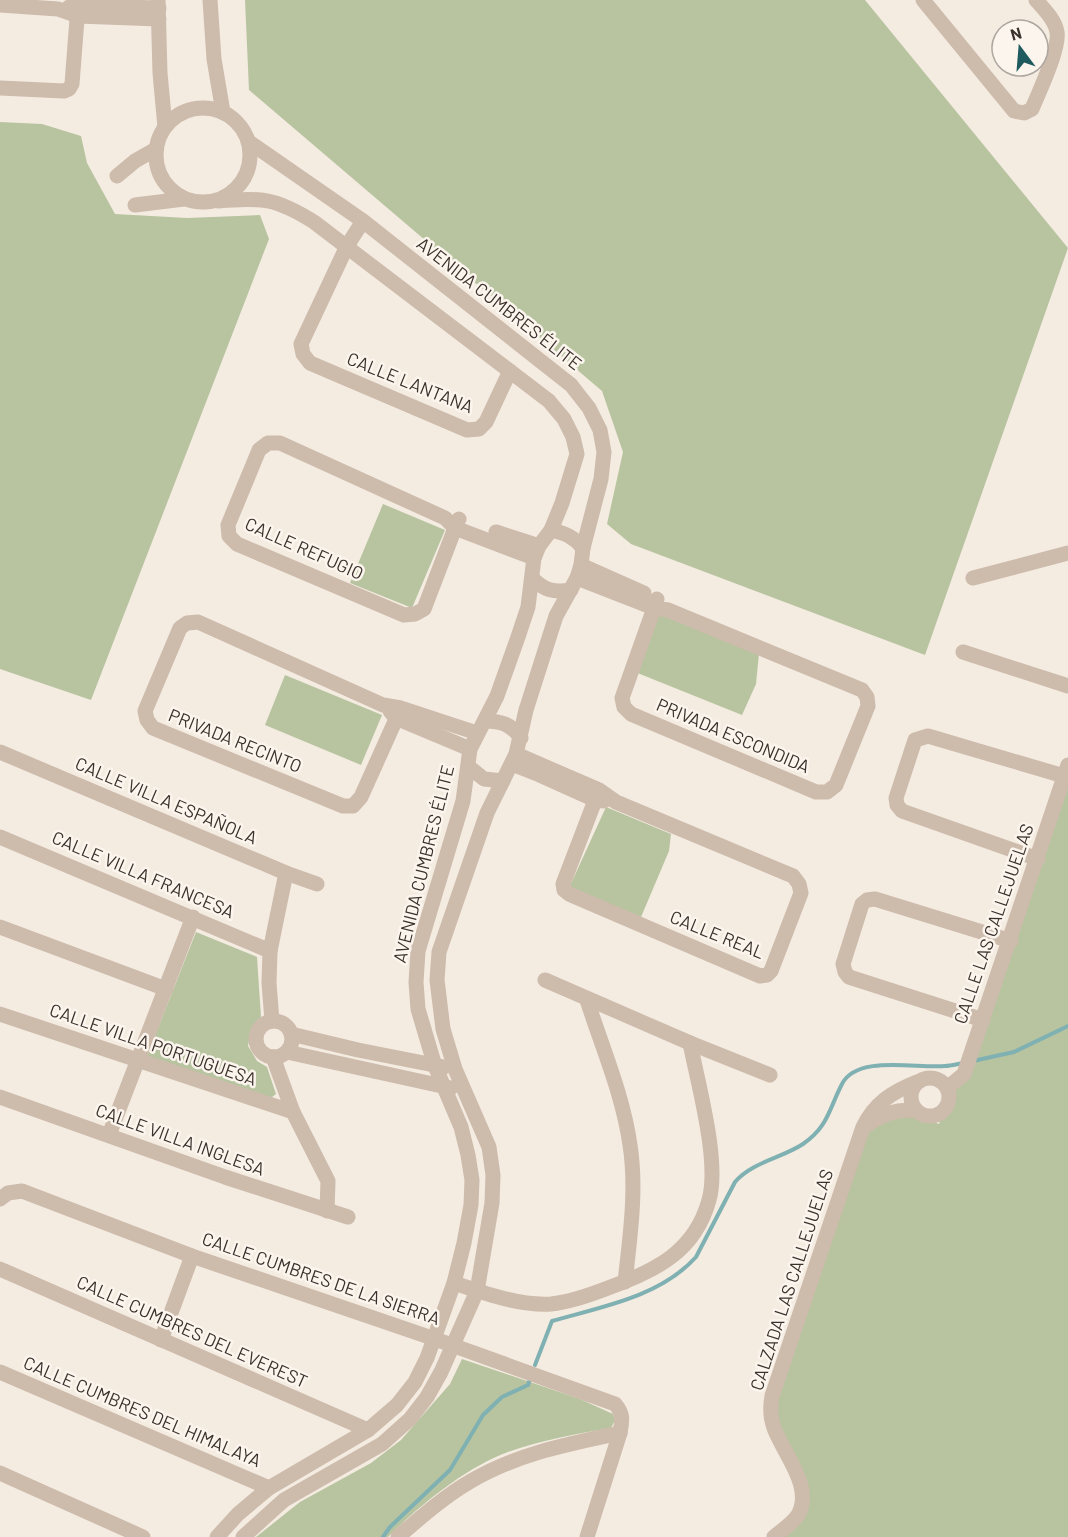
<svg xmlns="http://www.w3.org/2000/svg" width="1068" height="1537" viewBox="0 0 1068 1537" font-family="Barlow,sans-serif">
	<style>
		.green { fill: #b8c4a0 }
		.lines { fill: none; stroke-linecap: round; stroke-linejoin: round }
		.stream { stroke: #7fb0b2; stroke-width: 4 }
		.minor { stroke: #cdbbac; stroke-width: 15 }
		.labels { text-anchor: middle; stroke-width: 5; stroke-linejoin: round; paint-order: stroke }
		.street-label { font-size: 18px; fill: #3b302b; stroke: #fbf5ee }
	</style>
	<rect width="100%" height="100%" fill="#f4ebe1"/>
	<g class="green">
		<path d="M245,0H865L1068,248L925,655L631,544L607,524L623,452L602,391L249,90Z"/>
		<path d="M0,122L42,124L81,136L87,163L115,214L187,218L260,215L269,239L91,700L0,669Z"/>
		<path d="M383,504L445,530L412,608L350,583Z"/>
		<path d="M656,613L759,653L756,684L742,715L635,672Z"/>
		<path d="M285,675L382,715L361,765L265,725Z"/>
		<path d="M1068,765V1537H783L804,1501L779,1432L774,1398L864,1126L886,1104L939,1124Z"/>
		<path d="M606,807L671,834L669,851L641,917L569,888Z"/>
		<path d="M196,932L257,957L261,1017L252,1027L248,1046L257,1061L267,1067L276,1094L267,1101L147,1056Z"/>
		<path d="M462,1359L580,1399L613,1414L615,1420L611,1428C576,1434 542,1440 508,1452C465,1468 420,1505 388,1537H256L300,1502L371,1463L401,1440L450,1384Z"/>
	</g>
	<g class="lines">
		<g class="stream">
			<path d="M973,1061L1014,1052L1068,1026"/>
			<path d="M535,1365L552,1321C601,1307 660,1297 696,1257L735,1182C752,1162 782,1158 803,1144C828,1127 829,1109 842,1084C857,1054 918,1069 945,1066C951,1066 957,1064 963,1063"/>
			<path d="M383,1537L390,1527L450,1470L483,1415L502,1397L528,1385L530,1379"/>
		</g>
		<g class="minor">
			<path d="M158,0L160,73L165,127"/>
			<path d="M210,0L214,59L223,112"/>
			<path d="M923,0L1014,111L1024,113L1032,109C1039,92 1060,48 1057,32C1055,20 1044,9 1036,0"/>
			<path d="M0,5L58,9L78,16L159,19"/>
			<path d="M69,7L78,6L159,8"/>
			<path d="M0,88L64,91L69,89L72,84L78,6"/>
			<circle cx="203" cy="155" r="47"/>
			<path d="M117,176L135,161L156,149"/>
			<path d="M135,205L184,199"/>
			<path d="M363,221L347,246L301,344L303,354L310,363L467,430L479,429L486,422L510,371"/>
			<path d="M459,519L455,528L424,609L415,614L404,615L237,544L229,536L228,525L259,450L268,443H280L445,518L455,528L534,558"/>
			<path d="M551,530C565,533 574,537 583,548"/>
			<path d="M496,532L539,546"/>
			<path d="M581,565L644,593"/>
			<path d="M532,578C544,590 553,593 571,590"/>
			<path d="M577,578L654,608L668,610L862,690L867,697L868,706L836,785L827,792H816L631,714L624,707L622,698L654,608L657,599"/>
			<path d="M973,578L1068,553"/>
			<path d="M963,652L1068,686"/>
			<path d="M401,708L361,797L353,806H343L153,728L147,720L145,711L180,628L187,623L198,622L383,705L401,708L477,733"/>
			<path d="M390,711L396,718L470,749"/>
			<path d="M485,721C501,721 511,724 521,738"/>
			<path d="M0,752L286,873L317,884"/>
			<path d="M516,754L599,790L616,802L793,876L799,884L801,893L771,971L767,975L760,976L569,894L564,890L563,884L599,790"/>
			<path d="M512,764L535,773L595,800L604,801"/>
			<path d="M469,767L484,779L503,781"/>
			<path d="M0,837L270,951"/>
			<path d="M1038,859L902,811L897,805L896,798L915,740L928,736L1064,776"/>
			<path d="M0,927L166,989"/>
			<path d="M545,980L690,1043L770,1075"/>
			<path d="M587,1000C602,1047 623,1095 630,1145C637,1190 630,1236 625,1282"/>
			<path d="M0,1014L293,1112"/>
			<path d="M983,1020L849,977L845,972L843,964L862,904L867,900L875,899L1011,941"/>
			<path d="M272,1021L269,983L270,951L286,873"/>
			<circle cx="274" cy="1039" r="18"/>
			<path d="M291,1034L358,1050L444,1067"/>
			<path d="M287,1052L451,1088"/>
			<path d="M273,1057L293,1112L328,1181L327,1211"/>
			<circle cx="930" cy="1097" r="19"/>
			<path d="M947,1088L964,1074L1068,765"/>
			<path d="M0,1097L225,1177L348,1217"/>
			<path d="M865,1126C881,1115 897,1108 916,1111"/>
			<path d="M109,1135L193,917"/>
			<path d="M0,1199L8,1193L22,1191L192,1256L435,1339L615,1404C624,1414 622,1421 620,1433L587,1537"/>
			<path d="M0,1269L368,1430"/>
			<path d="M454,1283C484,1293 519,1306 551,1304C571,1302 590,1295 608,1288C655,1271 695,1252 709,1200C720,1162 698,1084 690,1043"/>
			<path d="M161,1340L192,1256"/>
			<path d="M0,1372L269,1488"/>
			<path d="M0,1473L143,1537"/>
			<path d="M217,1537L238,1514L269,1488L368,1430L397,1405L415,1382L427,1358L454,1283L464,1243L471,1205L472,1180L468,1155L461,1127L435,1066L418,1009L416,982L418,951L463,801L470,749L497,696L518,637L528,607L534,558L539,546L551,530L562,503L577,454L573,437L564,419L549,401L314,222C276,198 261,197 218,201"/>
			<path d="M243,1537L284,1500L382,1444L410,1419L427,1397L441,1372L477,1291L492,1203L493,1175L489,1147L455,1069L443,1029L437,980L439,952L487,813L516,754L526,710L556,616L577,578L581,565L583,548L601,479L604,452L600,430L589,408L571,385L363,221L249,142"/>
			<path d="M398,1537C421,1517 445,1496 471,1481C517,1454 568,1444 620,1433"/>
			<path d="M774,1537C781,1531 793,1523 798,1515C814,1487 783,1453 774,1428C770,1417 770,1407 772,1396L863,1127C875,1103 892,1092 917,1082"/>
		</g>
	</g>
	<g class="labels">
		<g class="street-label">
			<text transform="translate(499 304) rotate(38)" y="6">AVENIDA CUMBRES ÉLITE</text>
			<text transform="translate(410 383) rotate(22)" y="6">CALLE LANTANA</text>
			<text transform="translate(304 549) rotate(24)" y="6">CALLE REFUGIO</text>
			<text transform="translate(733 736) rotate(23)" y="6">PRIVADA ESCONDIDA</text>
			<text transform="translate(235 741) rotate(22)" y="6">PRIVADA RECINTO</text>
			<text transform="translate(166 801) rotate(23)" y="6">CALLE VILLA ESPAÑOLA</text>
			<text transform="translate(424 864) rotate(-76)" y="6">AVENIDA CUMBRES ÉLITE</text>
			<text transform="translate(143 875) rotate(23)" y="6">CALLE VILLA FRANCESA</text>
			<text transform="translate(994 924) rotate(-71)" y="6">CALLE LAS CALLEJUELAS</text>
			<text transform="translate(717 935) rotate(22)" y="6">CALLE REAL</text>
			<text transform="translate(153 1045) rotate(19)" y="6">CALLE VILLA PORTUGUESA</text>
			<text transform="translate(180 1140) rotate(20)" y="6">CALLE VILLA INGLESA</text>
			<text transform="translate(321 1279) rotate(19)" y="6">CALLE CUMBRES DE LA SIERRA</text>
			<text transform="translate(792 1280) rotate(-72)" y="6">CALZADA LAS CALLEJUELAS</text>
			<text transform="translate(192 1332) rotate(24)" y="6">CALLE CUMBRES DEL EVEREST</text>
			<text transform="translate(142 1412) rotate(23)" y="6">CALLE CUMBRES DEL HIMALAYA</text>
		</g>
	</g>
	<g transform="translate(1020 48) rotate(344)"><circle r="28" fill="#fbf5ee" stroke="#aea6a0" stroke-width="1.5"/>
	<path d="M0-4.5L10 22L0 15L-10 22Z" fill="#1f5a5e"/>
	<text y="-9" font-size="16" font-weight="bold" text-anchor="middle" fill="#3b302b">N</text>
	</g>
</svg>
